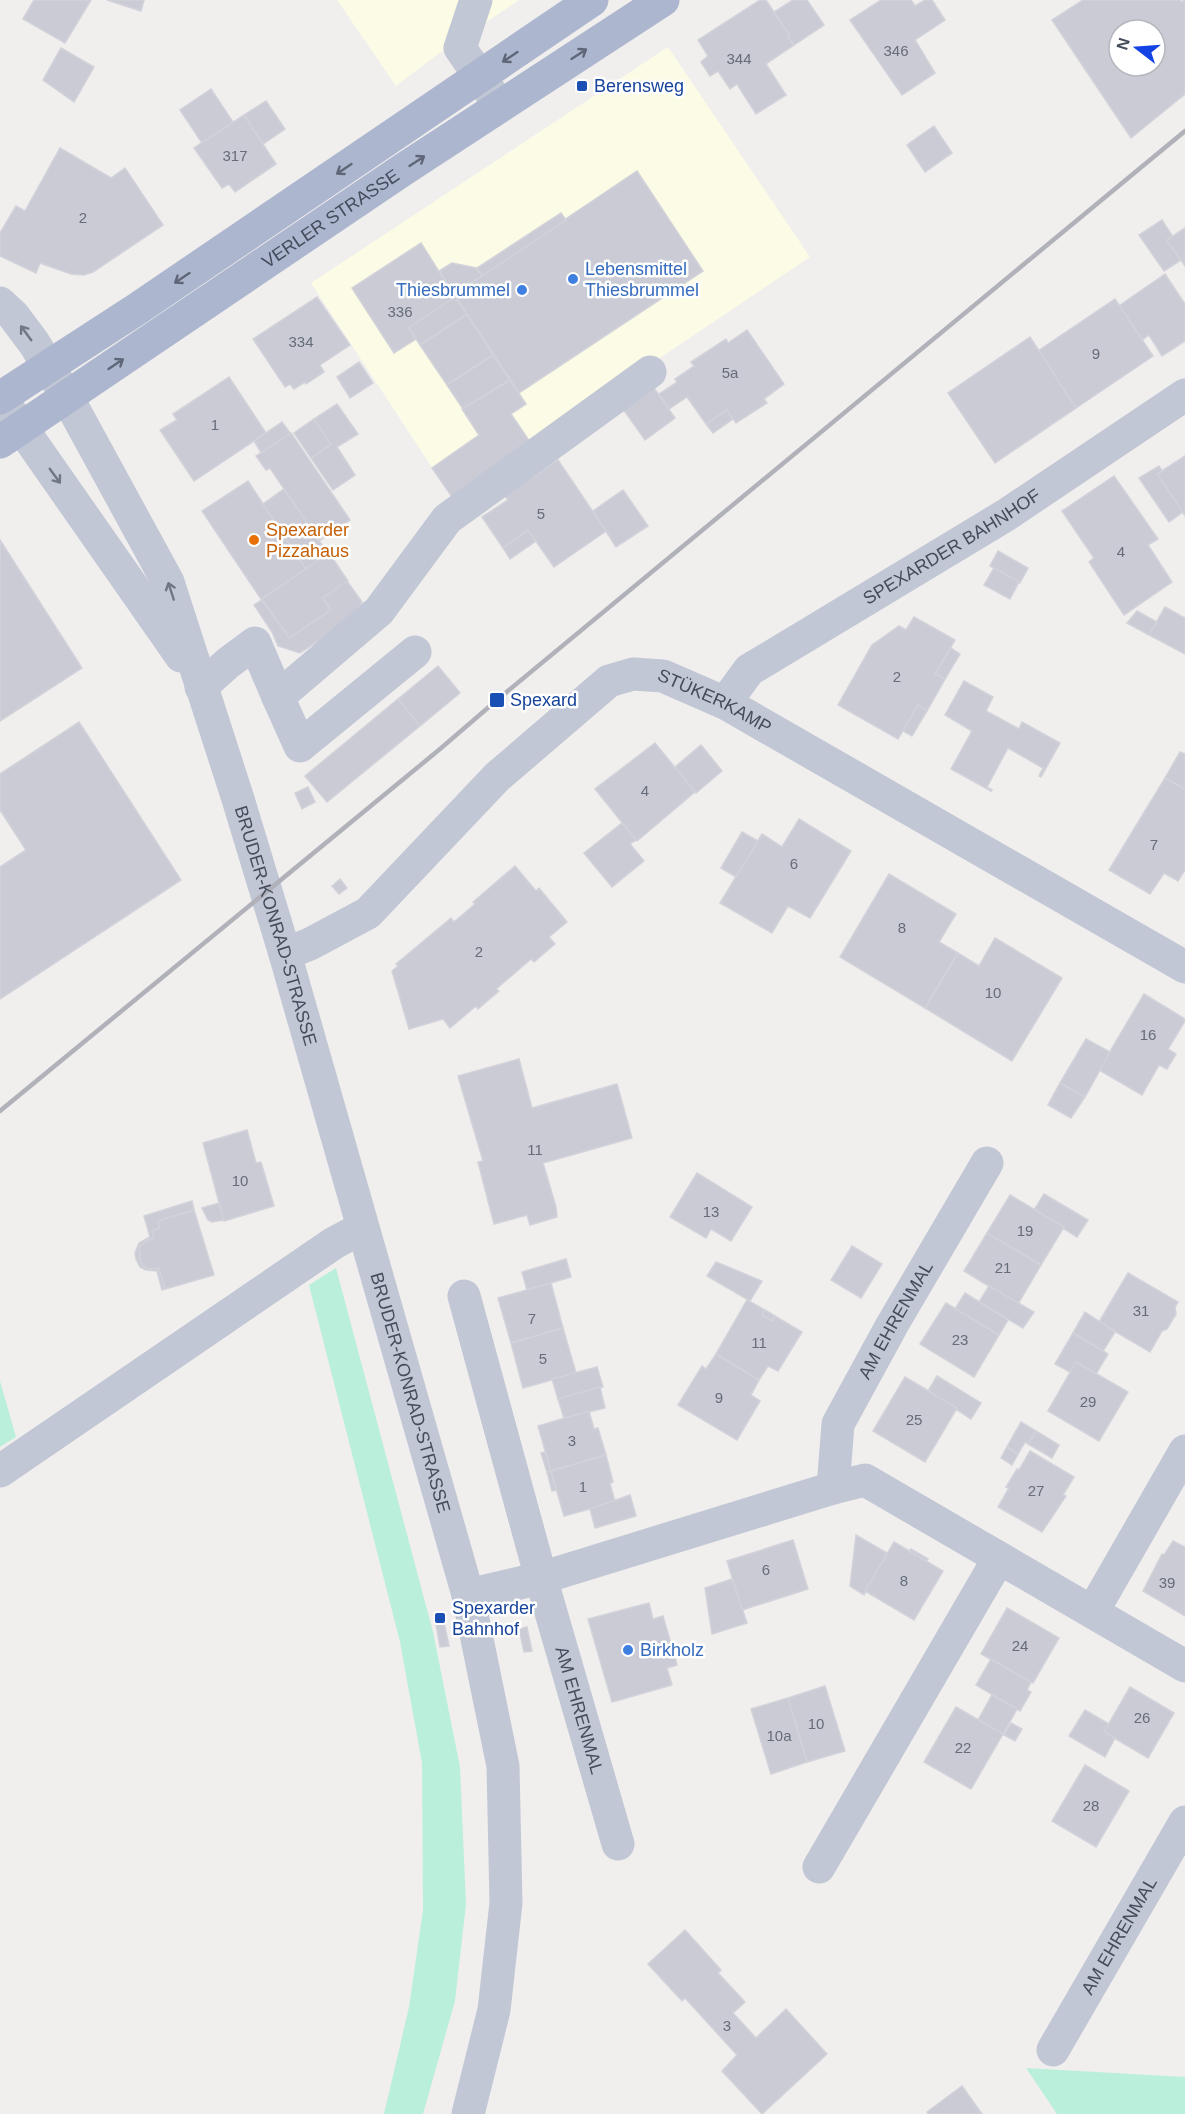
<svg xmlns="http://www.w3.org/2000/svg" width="1185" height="2114" viewBox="0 0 1185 2114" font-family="Helvetica,sans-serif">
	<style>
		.commercial { fill: #fcfbe6 }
		.green { fill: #baf0db }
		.building { fill: #cacbd4; stroke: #d2d2da; stroke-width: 1.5; fill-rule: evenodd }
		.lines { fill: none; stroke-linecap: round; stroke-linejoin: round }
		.minor { stroke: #c1c7d4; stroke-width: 33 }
		.major { stroke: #acb6ce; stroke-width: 33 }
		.rail { stroke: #b0b1b9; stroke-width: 4.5 }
		.oneway { stroke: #5f6678 }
		.oneway2 { stroke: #707786 }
		.transit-dot { fill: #1a4fb4; stroke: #fff; stroke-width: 2 }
		.shop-dot { fill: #3f7fe0; stroke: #fff; stroke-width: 2 }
		.food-dot { fill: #e8710a; stroke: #fff; stroke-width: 2 }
		.labels { text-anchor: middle; stroke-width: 5; stroke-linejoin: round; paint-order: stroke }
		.number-label { font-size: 15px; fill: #666c7a }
		.transit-label { font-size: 18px; fill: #164399; stroke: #fff; text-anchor: start }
		.street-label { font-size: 18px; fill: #454c5c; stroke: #fff }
		.shop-label { font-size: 18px; fill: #366cbe; stroke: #fff; text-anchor: start }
		.food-label { font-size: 18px; fill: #c56008; stroke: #fff; text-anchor: start }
	</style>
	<rect width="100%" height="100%" fill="#f1eeee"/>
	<g class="commercial">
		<path d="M337,0H460L445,49L396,86Z"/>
		<path d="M492,0H519L485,23Z"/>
		<path d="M668,47L810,257L452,498L311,283Z"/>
	</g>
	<g class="green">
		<path d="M336,1268L433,1632L460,1767L466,1904L455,2001L423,2114H384L409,2007L423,1910L422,1763L400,1642L309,1285Z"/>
		<path d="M0,1381L16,1437L0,1447Z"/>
		<path d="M1026,2068L1185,2077V2114H1057Z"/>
	</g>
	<g class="building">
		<path d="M34,0H91L65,43L23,19Z"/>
		<path d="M107,0H144L141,11Z"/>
		<path d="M760,0H766L790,36L788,37L794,45L766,64L786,95L756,114L737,84L730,89L718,71L710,76L701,62L708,56L698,40Z"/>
		<path d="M793,0H807L824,25L794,45L788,37L790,36L774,12Z"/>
		<path d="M881,0H911L915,6L925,0H932L945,20L915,40L935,73L902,95L850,20Z"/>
		<path d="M1083,0H1180L1181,2L1185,0V94L1131,138L1052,20ZM1119,30H1155V66H1119Z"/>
		<path d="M61,48L94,67L74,102L43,80Z"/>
		<path d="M211,89L233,122L202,143L180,110Z"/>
		<path d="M266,101L285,129L263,144L244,115Z"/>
		<path d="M244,115L276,164L235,192L229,184L222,188L194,148Z"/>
		<path d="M934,126L952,153L925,172L907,145Z"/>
		<path d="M60,148L111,178L125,168L163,225L93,272L84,275L71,274L40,263L36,273L0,256V233L16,206L25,211Z"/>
		<path d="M637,171L703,271L519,393L454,294Z"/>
		<path d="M561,213L566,220L482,276L477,268Z"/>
		<path d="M1162,220L1173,237L1167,240L1181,260L1164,271L1139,235Z"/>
		<path d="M1185,228V266L1167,240Z"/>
		<path d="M421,243L455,297L409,328L416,339L394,353L352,288Z"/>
		<path d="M452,263L476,268L482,276L454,294L439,271Z"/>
		<path d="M1165,274L1185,304V341L1162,356L1149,335L1142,340L1119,306Z"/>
		<path d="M317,297L350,345L320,365L324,372L306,384L305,382L294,389L290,384L285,387L253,339Z"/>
		<path d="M455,297L467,314L420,345L409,328Z"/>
		<path d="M1115,299L1153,356L1076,408L1038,351Z"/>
		<path d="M467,314L493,355L447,385L420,345Z"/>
		<path d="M747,330L784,384L764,399L767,403L736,423L727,410L706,424L687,397L669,409L659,394L677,382L675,379L694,366L691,362L726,339L728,343Z"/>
		<path d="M1030,337L1076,408L995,463L948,393Z"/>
		<path d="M493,355L510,380L463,409L447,385Z"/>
		<path d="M359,362L373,383L350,398L337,377Z"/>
		<path d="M229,377L266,433L194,481L160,430L177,420L173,414Z"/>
		<path d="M510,380L526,404L511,414L530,442L452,497L432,468L479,435L462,409Z"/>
		<path d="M654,388L675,418L645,440L623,409Z"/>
		<path d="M337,404L358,434L337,447L355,475L333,490L311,458L331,444L314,419Z"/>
		<path d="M727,410L733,419L713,433L706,424Z"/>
		<path d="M314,419L331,444L311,458L294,433Z"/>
		<path d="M282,422L291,434L262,454L254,441Z"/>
		<path d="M291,433L350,520L319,541L270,468L266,470L256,456Z"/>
		<path d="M1185,456V516L1157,474Z"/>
		<path d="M558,460L606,531L554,567L528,530L503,548L482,517L508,500L505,496Z"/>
		<path d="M1159,466L1162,471L1157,474L1183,512L1169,522L1139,478Z"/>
		<path d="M1114,476L1158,539L1148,545L1172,582L1124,615L1089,562L1094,558L1062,511Z"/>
		<path d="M248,481L306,569L261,599L202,511Z"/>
		<path d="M284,489L319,541L329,553L306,569L263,504Z"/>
		<path d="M623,490L648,526L616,547L593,511Z"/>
		<path d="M528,530L536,541L510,559L503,548Z"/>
		<path d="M0,540L82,668L0,721Z"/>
		<path d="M998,551L1028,568L1020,583L990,566Z"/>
		<path d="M329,553L348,581L323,598L331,610L289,638L262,599Z"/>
		<path d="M994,568L1019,582L1010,599L984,585Z"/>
		<path d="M347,581L362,602L353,618L300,653L278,646L272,632L254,605L262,600L289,638L331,610L323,598Z"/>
		<path d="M1165,607L1185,618V654L1149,635Z"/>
		<path d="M1137,611L1157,622L1149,635L1127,623Z"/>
		<path d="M914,617L955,640L935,674L945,679L927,711L918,705L898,739L838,705L872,645L899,626L906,630Z"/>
		<path d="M951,648L960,654L945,679L935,674Z"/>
		<path d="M438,666L460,693L420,726L398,699Z"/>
		<path d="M964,681L993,697L986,711L1019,729L1022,722L1060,743L1041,777L1039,776L1043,768L1008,748L987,787L992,790L991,791L951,769L972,731L945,715Z"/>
		<path d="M398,699L420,726L327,802L305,776Z"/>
		<path d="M918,705L927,711L912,736L903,731Z"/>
		<path d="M79,722L181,880L0,999V867L26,850L0,810V774Z"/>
		<path d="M655,743L695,792L637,841L595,789Z"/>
		<path d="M701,745L722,771L696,793L675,767Z"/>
		<path d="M1180,752L1185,754V789L1165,778Z"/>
		<path d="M1165,778L1185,789V870L1178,881L1164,873L1150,894L1109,870Z"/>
		<path d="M308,787L315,802L302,809L295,793Z"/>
		<path d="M799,819L851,851L810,918L788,906L772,933L720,903L762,834L782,847Z"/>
		<path d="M622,823L636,840L630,844L644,861L612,887L584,853Z"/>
		<path d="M742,832L758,841L736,877L721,868Z"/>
		<path d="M515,866L536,891L539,888L567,922L549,937L555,944L534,962L531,959L496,989L499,991L478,1009L476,1006L450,1028L443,1019L409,1029L392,971L398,966L396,964L451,918L454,922L475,904L473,902Z"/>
		<path d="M889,874L956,914L939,942L958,953L925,1008L840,957Z"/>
		<path d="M340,879L347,888L339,894L332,886Z"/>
		<path d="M995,938L1062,978L1012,1061L925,1008L958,953L979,966Z"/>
		<path d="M1144,994L1185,1019V1021L1168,1049L1176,1054L1167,1069L1159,1065L1142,1095L1099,1070Z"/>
		<path d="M1086,1039L1110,1052L1085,1097L1060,1083Z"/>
		<path d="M519,1059L532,1108L617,1084L632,1138L543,1163L556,1207L557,1217L530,1225L527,1215L494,1224L478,1162L483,1161L458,1076Z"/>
		<path d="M1060,1083L1085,1097L1071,1118L1048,1105Z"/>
		<path d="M247,1130L256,1163L261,1162L274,1206L224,1221L203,1143Z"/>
		<path d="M697,1173L752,1207L731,1241L711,1229L706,1238L670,1217Z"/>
		<path d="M1044,1194L1088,1220L1077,1237L1034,1210Z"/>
		<path d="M1010,1195L1064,1227L1041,1265L987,1233Z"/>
		<path d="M192,1201L194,1210L158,1221L160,1228L152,1231L154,1238L146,1241L140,1247L139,1259L143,1266L151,1269L159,1268L165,1289L162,1290L157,1271L146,1270L140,1267L136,1259L135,1253L139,1243L150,1237L144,1216Z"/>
		<path d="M219,1203L224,1220L212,1222L208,1220L202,1208Z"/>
		<path d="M194,1210L214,1275L165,1289L159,1268L149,1269L143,1266L140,1261V1247L146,1241L154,1238L152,1231L160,1228L158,1221Z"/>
		<path d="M987,1233L1041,1265L1018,1304L964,1271Z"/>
		<path d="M852,1246L882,1264L861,1298L831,1280Z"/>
		<path d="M566,1259L571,1277L527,1290L522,1272Z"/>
		<path d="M716,1262L762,1281L750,1301L707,1276Z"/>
		<path d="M1128,1273L1178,1302L1175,1307L1176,1314L1167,1329L1162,1331L1150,1352L1099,1322Z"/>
		<path d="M551,1283L563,1328L511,1343L498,1298Z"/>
		<path d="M989,1286L1034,1312L1023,1328L979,1302Z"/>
		<path d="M965,1293L1008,1320L999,1335L955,1309Z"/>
		<path d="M747,1300L765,1310L762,1315L772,1321L775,1316L802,1332L778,1371L768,1366L759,1380L716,1354Z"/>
		<path d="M946,1303L999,1335L974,1377L920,1344Z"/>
		<path d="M765,1310L775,1316L772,1321L762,1315Z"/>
		<path d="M1085,1312L1115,1332L1103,1351L1073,1333Z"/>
		<path d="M563,1328L576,1373L523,1388L511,1343Z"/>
		<path d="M1073,1333L1108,1354L1096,1374L1076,1362L1070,1372L1055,1364Z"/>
		<path d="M716,1354L759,1380L751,1395L760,1401L737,1440L678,1405L702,1366L706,1369Z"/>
		<path d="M1076,1362L1128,1392L1099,1441L1048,1411Z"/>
		<path d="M597,1367L603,1387L558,1399L552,1379Z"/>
		<path d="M937,1376L981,1403L971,1419L928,1391Z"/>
		<path d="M905,1377L957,1408L925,1462L873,1431Z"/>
		<path d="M600,1387L605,1408L564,1418L558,1399Z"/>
		<path d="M589,1411L594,1429L598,1428L606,1455L551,1471L538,1426Z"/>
		<path d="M1021,1422L1036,1431L1028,1444L1025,1442L1018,1454L1007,1447Z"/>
		<path d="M1036,1431L1059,1445L1052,1458L1028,1444Z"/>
		<path d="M1007,1447L1018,1454L1012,1465L1001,1458Z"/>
		<path d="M1030,1451L1074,1477L1063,1495L1066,1496L1042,1532L998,1507L1009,1488L1006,1487L1017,1469L1019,1470Z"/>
		<path d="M545,1452L551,1471L547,1472L541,1453Z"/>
		<path d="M606,1455L613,1482L610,1483L615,1502L564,1516L551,1471Z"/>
		<path d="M551,1471L556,1490L552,1491L547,1472Z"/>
		<path d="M630,1495L636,1516L595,1528L590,1509Z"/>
		<path d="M856,1535L887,1553L864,1595L850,1586Z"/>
		<path d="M793,1540L808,1589L742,1610L727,1561Z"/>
		<path d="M1173,1541L1185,1547V1616L1143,1591L1162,1554L1164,1555Z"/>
		<path d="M894,1542L943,1571L914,1620L865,1591Z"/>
		<path d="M911,1549L928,1559L926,1561L909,1551Z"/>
		<path d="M732,1579L747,1623L712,1634L705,1588Z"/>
		<path d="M649,1603L653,1619L663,1616L677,1665L667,1668L672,1685L612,1702L588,1619Z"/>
		<path d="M1007,1608L1059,1638L1033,1683L981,1654Z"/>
		<path d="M444,1622L449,1646L440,1647L436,1624Z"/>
		<path d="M527,1627L532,1651L524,1652L519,1629Z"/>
		<path d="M991,1659L1031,1682L1027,1690L1031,1692L1020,1711L976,1685Z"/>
		<path d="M825,1686L845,1751L807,1762L788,1698Z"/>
		<path d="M1130,1687L1174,1713L1148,1758L1104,1732Z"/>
		<path d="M992,1695L1017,1709L1003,1734L978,1720Z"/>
		<path d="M788,1698L807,1762L771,1774L751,1709Z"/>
		<path d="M956,1707L1003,1734L971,1789L924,1762Z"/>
		<path d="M1085,1710L1109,1724L1104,1732L1115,1738L1105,1757L1069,1736Z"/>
		<path d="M1011,1723L1022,1729L1015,1741L1004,1735Z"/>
		<path d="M1085,1765L1129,1791L1096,1847L1052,1821Z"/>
		<path d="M685,1930L721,1970L718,1973L745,2002L733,2013L756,2038L786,2009L827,2054L762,2114L722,2071L737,2055L685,1998L682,2001L648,1964Z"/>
		<path d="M962,2086L982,2114H929L927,2112Z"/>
	</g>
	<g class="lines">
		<g class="minor">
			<path d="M476,0L460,48L500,106"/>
			<path id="s1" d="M0,303L13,315L34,343L67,397L168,582L238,799L285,954L468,1595L503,1766L506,1903L494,2010L468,2114"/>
			<path d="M0,397L181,656"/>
			<path d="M201,687L228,663L255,643L278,697L379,611L447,519L650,372"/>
			<path d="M278,697L300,746L415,652"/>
			<path id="s2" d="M725,703L749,670L1006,515L1185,395"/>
			<path id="s3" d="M285,954L310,944L368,913L497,777L609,681L633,674L663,676L725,703L1185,967"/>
			<path id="s4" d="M464,1296L541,1578L618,1844"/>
			<path d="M0,1471L334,1243L362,1228"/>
			<path id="s5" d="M833,1488L838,1424L892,1325L987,1163"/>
			<path d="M468,1595L541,1578L833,1488L865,1480L1185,1666"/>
			<path d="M1093,1611L1185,1451"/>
			<path d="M819,1867L999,1558"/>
			<path id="s6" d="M1053,2050L1185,1822"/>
		</g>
		<g class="major">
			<path d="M0,398L137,309L592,0"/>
			<path id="s7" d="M0,442L404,169L663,0"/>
		</g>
		<path class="rail" d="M0,1111L440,749L497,700L1185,131"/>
	</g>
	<defs><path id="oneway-shaft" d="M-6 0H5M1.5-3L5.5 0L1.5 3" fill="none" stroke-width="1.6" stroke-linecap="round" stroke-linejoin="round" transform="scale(1.5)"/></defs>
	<g class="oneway">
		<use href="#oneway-shaft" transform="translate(579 54) rotate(-33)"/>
		<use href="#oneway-shaft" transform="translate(510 57) rotate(146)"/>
		<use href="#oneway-shaft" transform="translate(417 161) rotate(-33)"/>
		<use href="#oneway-shaft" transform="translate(344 169) rotate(146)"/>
		<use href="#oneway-shaft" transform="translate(182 278) rotate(146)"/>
		<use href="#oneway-shaft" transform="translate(116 364) rotate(-34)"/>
	</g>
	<g class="oneway2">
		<use href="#oneway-shaft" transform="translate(26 333) rotate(-126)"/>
		<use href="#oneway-shaft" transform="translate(55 476) rotate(54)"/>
		<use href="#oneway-shaft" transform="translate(171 591) rotate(-108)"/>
	</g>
	<g class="transit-dot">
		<rect x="576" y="80" width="12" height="12" rx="3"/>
		<rect x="489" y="692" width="16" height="16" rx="3"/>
		<rect x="434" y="1612" width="12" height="12" rx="3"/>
	</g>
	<g class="shop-dot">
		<circle cx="573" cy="279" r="6"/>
		<circle cx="522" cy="290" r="6"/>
		<circle cx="628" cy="1650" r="6"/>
	</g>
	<circle class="food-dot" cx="254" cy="540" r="6"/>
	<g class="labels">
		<g class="number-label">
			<text x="896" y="56">346</text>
			<text x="739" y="64">344</text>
			<text x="235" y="161">317</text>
			<text x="83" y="223">2</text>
			<text x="400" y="317">336</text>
			<text x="301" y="347">334</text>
			<text x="1096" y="359">9</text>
			<text x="730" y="378">5a</text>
			<text x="215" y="430">1</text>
			<text x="541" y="519">5</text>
			<text x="1121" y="557">4</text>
			<text x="897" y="682">2</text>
			<text x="645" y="796">4</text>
			<text x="1154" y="850">7</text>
			<text x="794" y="869">6</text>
			<text x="902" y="933">8</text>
			<text x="479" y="957">2</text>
			<text x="993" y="998">10</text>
			<text x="1148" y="1040">16</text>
			<text x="535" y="1155">11</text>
			<text x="240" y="1186">10</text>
			<text x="711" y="1217">13</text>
			<text x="1025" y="1236">19</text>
			<text x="1003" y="1273">21</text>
			<text x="1141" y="1316">31</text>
			<text x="532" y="1324">7</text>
			<text x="960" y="1345">23</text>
			<text x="759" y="1348">11</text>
			<text x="543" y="1364">5</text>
			<text x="719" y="1403">9</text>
			<text x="1088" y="1407">29</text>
			<text x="914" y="1425">25</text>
			<text x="572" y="1446">3</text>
			<text x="583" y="1492">1</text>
			<text x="1036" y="1496">27</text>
			<text x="766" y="1575">6</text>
			<text x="904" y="1586">8</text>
			<text x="1167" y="1588">39</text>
			<text x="1020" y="1651">24</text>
			<text x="1142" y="1723">26</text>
			<text x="816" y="1729">10</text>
			<text x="779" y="1741">10a</text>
			<text x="963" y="1753">22</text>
			<text x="1091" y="1811">28</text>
			<text x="727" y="2031">3</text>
		</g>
		<g class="transit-label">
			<text x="594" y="92">Berensweg</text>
			<text x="510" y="706">Spexard</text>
			<text x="452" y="1614">Spexarder<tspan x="452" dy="21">Bahnhof</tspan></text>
		</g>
		<g class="street-label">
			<text dy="6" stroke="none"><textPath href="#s7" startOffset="399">VERLER STRASSE</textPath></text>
			<text dy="6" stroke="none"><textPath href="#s2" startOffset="278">SPEXARDER BAHNHOF</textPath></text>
			<text dy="6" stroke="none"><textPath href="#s3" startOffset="540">STÜKERKAMP</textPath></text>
			<text dy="6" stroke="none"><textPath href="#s1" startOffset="687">BRUDER-KONRAD-STRASSE</textPath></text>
			<text dy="6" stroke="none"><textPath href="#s5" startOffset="183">AM EHRENMAL</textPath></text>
			<text dy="6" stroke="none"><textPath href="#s1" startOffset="1173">BRUDER-KONRAD-STRASSE</textPath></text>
			<text dy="6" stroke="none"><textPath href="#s4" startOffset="430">AM EHRENMAL</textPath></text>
			<text dy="6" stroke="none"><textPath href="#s6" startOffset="132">AM EHRENMAL</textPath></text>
		</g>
		<g class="shop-label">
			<text x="585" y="275">Lebensmittel<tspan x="585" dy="21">Thiesbrummel</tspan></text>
			<text x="510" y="296" text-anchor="end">Thiesbrummel</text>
			<text x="640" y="1656">Birkholz</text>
		</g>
		<g class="food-label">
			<text x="266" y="536">Spexarder<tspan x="266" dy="21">Pizzahaus</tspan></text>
		</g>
	</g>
	<g transform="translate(1137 48) rotate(287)"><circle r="28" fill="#ffffff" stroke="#b5b7be" stroke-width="1.5"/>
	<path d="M0-4.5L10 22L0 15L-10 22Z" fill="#1342e5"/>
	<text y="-9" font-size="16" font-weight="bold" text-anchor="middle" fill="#454c5c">N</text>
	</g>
</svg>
